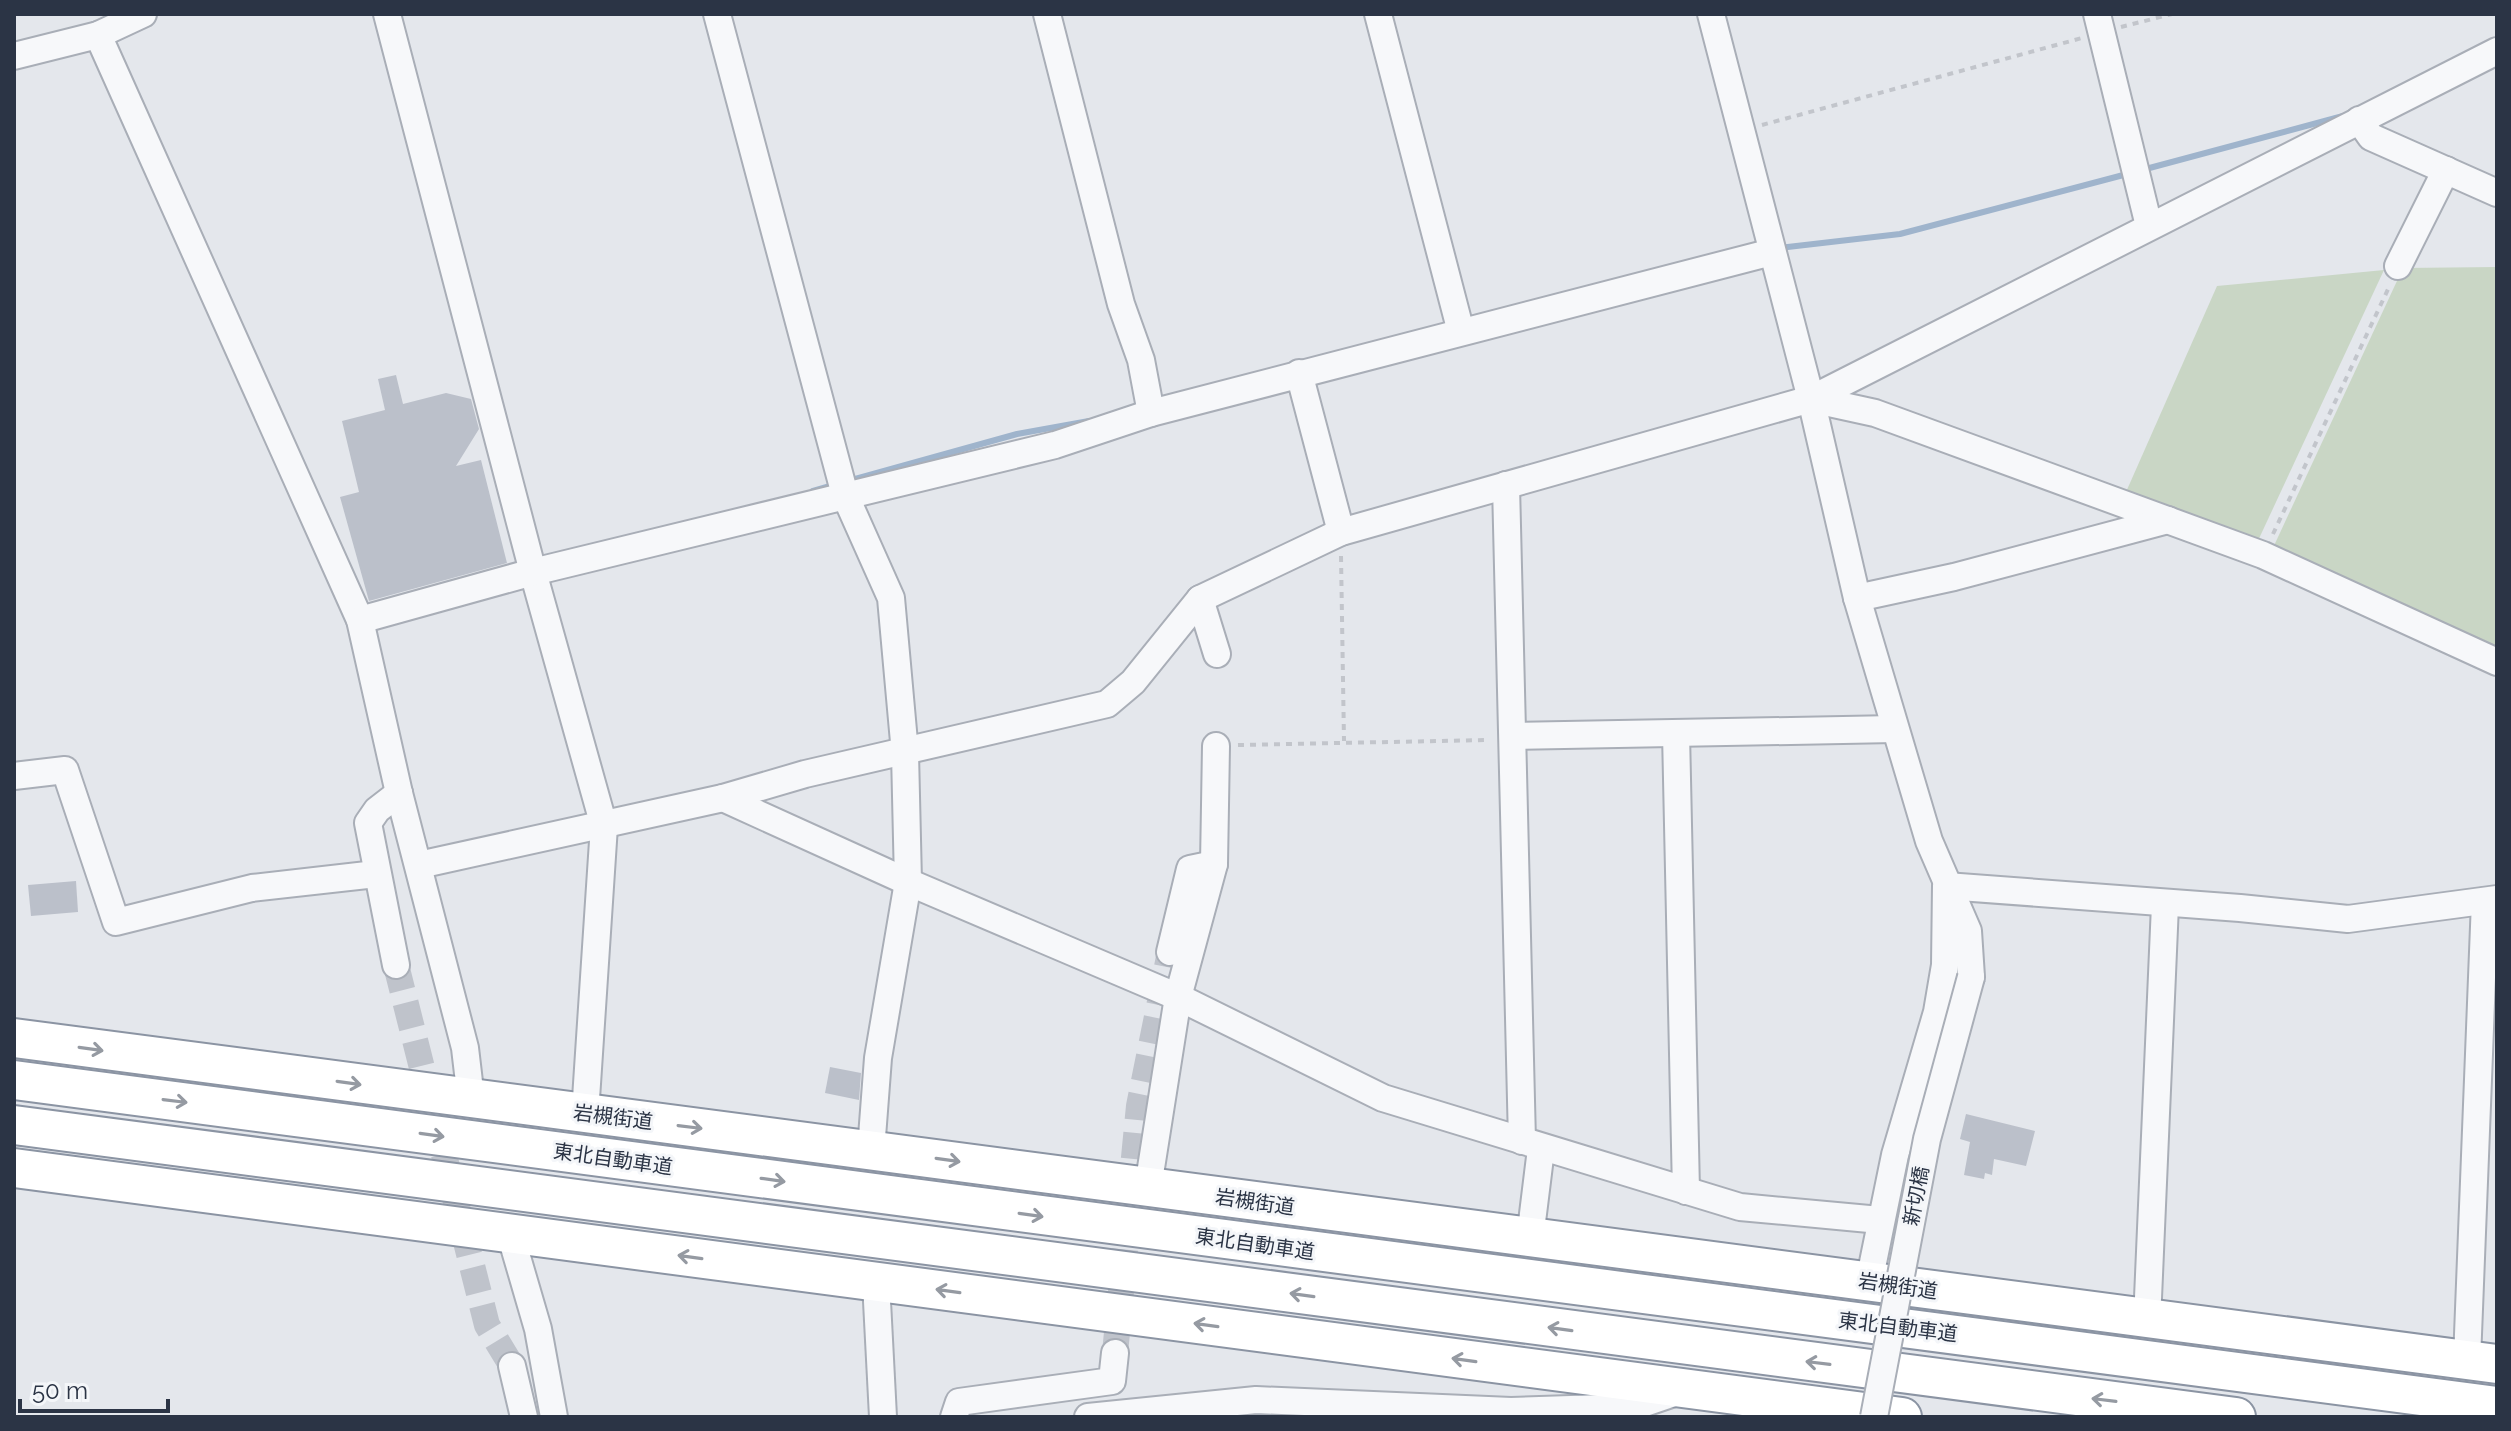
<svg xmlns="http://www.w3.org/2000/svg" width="2511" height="1431" viewBox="0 0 2511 1431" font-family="Raleway,'Noto Sans JP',sans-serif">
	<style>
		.green { fill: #c9d6c5 }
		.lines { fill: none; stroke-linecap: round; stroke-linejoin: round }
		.stream { stroke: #9fb4cc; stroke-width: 6 }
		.building { fill: #bbc0ca }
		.minor-tunnel { stroke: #bfc3cb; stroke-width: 26; stroke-dasharray: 26 13; stroke-linecap: butt }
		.minor-casing { stroke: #a9aeb7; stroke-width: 30 }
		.highway-casing { stroke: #8b94a3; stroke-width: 42 }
		.path { stroke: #c2c5cb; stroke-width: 4; stroke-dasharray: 6 6; stroke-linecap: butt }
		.minor { stroke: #f7f8fa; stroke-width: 26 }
		.highway { stroke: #fff; stroke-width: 38 }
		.minor-bridge-casing { stroke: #a9aeb7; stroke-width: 30; stroke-linecap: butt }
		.minor-bridge { stroke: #f7f8fa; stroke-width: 26 }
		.oneway { stroke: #959aa2 }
		.labels { text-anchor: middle; stroke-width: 6; stroke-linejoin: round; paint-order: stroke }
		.street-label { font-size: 20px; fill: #2b3445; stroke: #f4f6f9 }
	</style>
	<rect width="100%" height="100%" fill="#e4e7ec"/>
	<g class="green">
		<path d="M2497,267V653L2272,550L2403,268Z"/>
		<path d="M2384,270L2256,545L2126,492L2217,286Z"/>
	</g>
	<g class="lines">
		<g class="stream">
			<path d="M2142,170L2343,116"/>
			<path d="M1779,248L1900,234L2131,173"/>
			<path d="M848,481L1017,434L1089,421"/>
			<path d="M813,491L837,484"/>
		</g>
	</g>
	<g class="building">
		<path d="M396,375L403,404L446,393L471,399L479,429L456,466L481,460L507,563L369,601L340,497L359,492L342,421L385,410L378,379Z"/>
		<path d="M76,881L78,912L31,916L28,885Z"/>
		<path d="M830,1067L861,1073L859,1100L825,1093Z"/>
		<path d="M1966,1114L2035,1131L2026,1166L1994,1159L1992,1175L1985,1173L1984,1179L1964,1175L1970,1142L1960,1139Z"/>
	</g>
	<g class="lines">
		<g class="minor-tunnel">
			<path d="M396,965L487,1325L512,1366"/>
			<path d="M1115,1353L1139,1106L1170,952"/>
		</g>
		<g class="minor-casing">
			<g id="minor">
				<path d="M387,14L533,572L604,826L585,1114"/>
				<path d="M717,14L845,495L891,598L905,753L908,882L878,1058L871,1150"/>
				<path d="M1047,14L1121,304L1141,360L1151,413"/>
				<path d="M1378,14L1461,332"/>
				<path d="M1711,14L1811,399L1857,598L1929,841L1968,931L1971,977"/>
				<path d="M2097,14L2149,226"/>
				<path d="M98,35L360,620L399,793L465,1048L471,1099"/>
				<path d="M14,56L98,35L143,14"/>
				<path d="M2359,120L2371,137L2497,193"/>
				<path d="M2398,266L2446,170"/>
				<path d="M1299,373L1341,532"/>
				<path d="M1811,399L1875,413L2263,555L2497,662"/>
				<path d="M1506,485L1522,1141"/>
				<path d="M1857,598L1954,577L2168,520"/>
				<path d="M1200,599L1217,654"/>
				<path d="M360,620L533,572L1055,445L1151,413L1772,252"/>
				<path d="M1676,733L1686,1191"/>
				<path d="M1513,736L1895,729"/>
				<path d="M14,776L65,770L116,922L252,888L376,874"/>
				<path d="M723,798L908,882L1178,997L1383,1098L1740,1207L1880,1220"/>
				<path d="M419,865L723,798L805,774L1107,704L1133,682L1200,599L1341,532L1811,399L2497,51"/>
				<path d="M1170,952L1190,869L1214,864"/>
				<path d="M396,965L368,823L377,810L399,793"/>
				<path d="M1148,1187L1178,997L1214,864L1216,746"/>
				<path d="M510,1233L538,1329L554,1417"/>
				<path d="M1530,1238L1541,1149"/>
				<path d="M876,1282L883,1417"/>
				<path d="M1869,1282L1895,1155L1937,1012L1945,965L1946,886L2240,908L2348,919L2497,899"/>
				<path d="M2147,1321L2165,905"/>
				<path d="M2467,1360L2485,901"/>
				<path d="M512,1366L524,1417"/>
				<path d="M954,1417L959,1402L1112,1381L1115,1353"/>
				<path d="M1088,1417L1256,1400L1511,1411L1633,1407L1677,1392"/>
			</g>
		</g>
		<g class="highway-casing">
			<g id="highway">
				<path d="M14,1038L2497,1364"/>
				<path d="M14,1080L2497,1406"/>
				<path d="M14,1125L2236,1417"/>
				<path d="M14,1168L1902,1417"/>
			</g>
		</g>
		<g class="path">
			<path d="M2121,27L2172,14"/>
			<path d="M1762,125L2082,38"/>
			<path d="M2273,534L2390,285"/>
			<path d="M1341,556L1344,741"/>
			<path d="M1238,745L1489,740"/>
		</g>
		<use href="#minor" class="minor"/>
		<use href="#highway" class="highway"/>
		<g class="minor-bridge-casing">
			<path id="minor-bridge" d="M1874,1417L1927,1139L1971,977"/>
		</g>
		<use href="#minor-bridge" class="minor-bridge"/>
	</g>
	<defs><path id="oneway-shaft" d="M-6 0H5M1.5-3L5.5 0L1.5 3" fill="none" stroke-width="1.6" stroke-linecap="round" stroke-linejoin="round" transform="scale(2)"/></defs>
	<g class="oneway">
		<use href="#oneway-shaft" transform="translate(91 1049) rotate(8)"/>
		<use href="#oneway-shaft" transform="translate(349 1083) rotate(8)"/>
		<use href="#oneway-shaft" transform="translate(175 1101) rotate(7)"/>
		<use href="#oneway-shaft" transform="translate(690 1127) rotate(7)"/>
		<use href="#oneway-shaft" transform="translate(432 1135) rotate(8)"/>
		<use href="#oneway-shaft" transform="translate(948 1160) rotate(8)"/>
		<use href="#oneway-shaft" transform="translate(773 1180) rotate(8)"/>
		<use href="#oneway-shaft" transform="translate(1031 1215) rotate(8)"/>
		<use href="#oneway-shaft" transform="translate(690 1257) rotate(-172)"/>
		<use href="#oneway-shaft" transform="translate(948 1291) rotate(-172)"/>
		<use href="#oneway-shaft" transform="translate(1302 1295) rotate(-172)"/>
		<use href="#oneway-shaft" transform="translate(1206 1325) rotate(-172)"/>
		<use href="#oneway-shaft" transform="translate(1560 1329) rotate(-172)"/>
		<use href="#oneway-shaft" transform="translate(1464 1360) rotate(-172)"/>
		<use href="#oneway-shaft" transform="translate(1818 1363) rotate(-173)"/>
		<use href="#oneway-shaft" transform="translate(2104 1400) rotate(-173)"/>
	</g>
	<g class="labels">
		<g class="street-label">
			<text transform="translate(613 1117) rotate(7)" y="7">岩槻街道</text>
			<text transform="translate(613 1159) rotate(8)" y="7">東北自動車道</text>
			<text transform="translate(1916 1196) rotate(-79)" y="7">新切橋</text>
			<text transform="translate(1255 1202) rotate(8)" y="7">岩槻街道</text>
			<text transform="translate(1255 1244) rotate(8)" y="7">東北自動車道</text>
			<text transform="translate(1898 1286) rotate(8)" y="7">岩槻街道</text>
			<text transform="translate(1898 1327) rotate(7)" y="7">東北自動車道</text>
		</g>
	</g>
	<rect width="2511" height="1431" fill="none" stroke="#2b3445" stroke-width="32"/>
	<path d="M20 1399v12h148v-12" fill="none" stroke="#2b3445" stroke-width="4"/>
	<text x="32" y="1399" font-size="24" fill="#2b3445" stroke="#f4f6f9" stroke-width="6" paint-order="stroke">50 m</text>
</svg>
